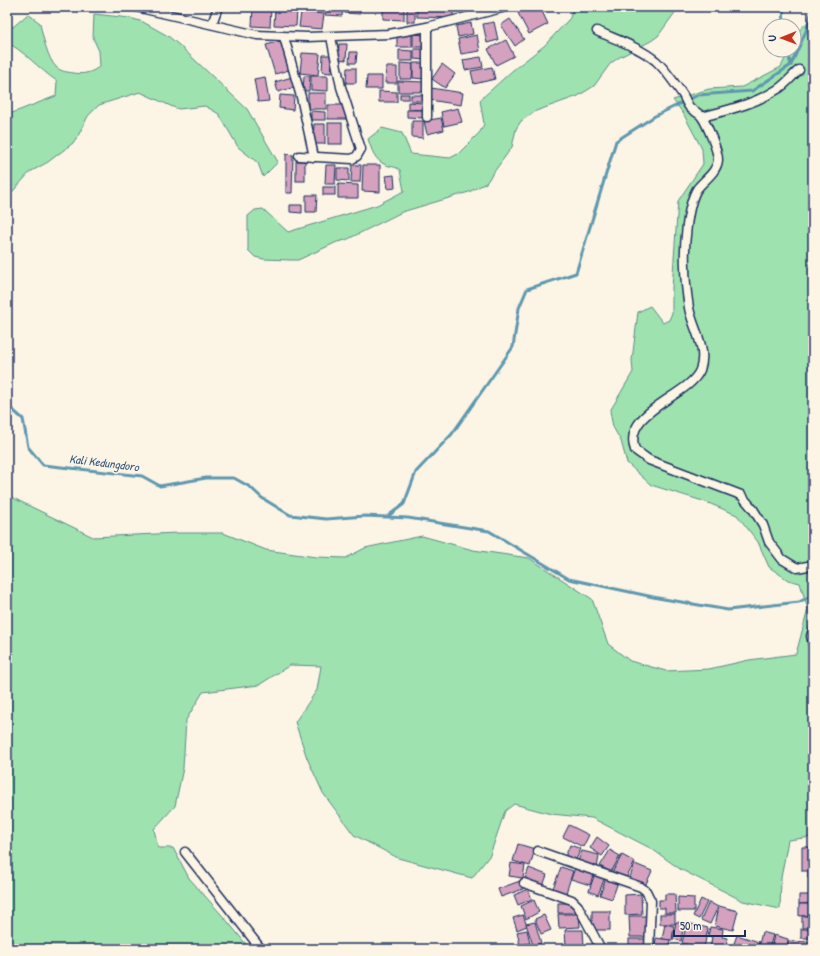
<svg xmlns="http://www.w3.org/2000/svg" width="820" height="956" viewBox="0 0 820 956" font-family="'Patrick Hand',sans-serif">
	<style>
		.green { fill: #9ee3af; stroke: #5c8986 }
		.lines { fill: none; stroke-linecap: round; stroke-linejoin: round }
		.stream { stroke: #5e97ae; stroke-width: 3 }
		.building { fill: #d4a2bf; stroke: #1b2f5e }
		.street-casing { stroke: #1b2f5e; stroke-width: 11 }
		.street { stroke: #fcf5e5; stroke-width: 8 }
		.labels { text-anchor: middle; stroke-width: 3; stroke-linejoin: round; paint-order: stroke }
		.water-label { font-size: 12px; font-style: italic; fill: #375a7f; stroke: #fcf5e5 }
	</style>
	<rect width="100%" height="100%" fill="#fcf5e5"/>
	<filter id="ink" filterUnits="userSpaceOnUse"><feTurbulence type="fractalNoise" baseFrequency=".025" numOctaves="2"/><feDisplacementMap in="SourceGraphic" scale="8" xChannelSelector="R" yChannelSelector="G"/><feConvolveMatrix kernelMatrix="1 2 1 2 8 2 1 2 1" color-interpolation-filters="sRGB"/></filter>
	<g filter="url(#ink)">
		<g class="green">
			<path d="M575,7H679L658,36L651,41L618,58L610,64L594,86L578,96L536,111L521,121L516,129L512,147L486,183L469,192L402,212L346,240L337,242L298,260H290L263,259L255,257L248,250V216L255,210L263,209L288,232L377,205L404,191L400,170C395,166 391,167 386,165C374,160 372,150 368,139L382,128L402,133L411,154L450,158L458,154L480,132L484,124L480,100L513,70L544,46L570,18L572,10Z"/>
			<path d="M28,14L40,23C42,35 48,59 56,67C61,72 68,72 74,73C84,75 93,72 100,66L99,51L93,38L94,14L130,18L143,22L168,36L179,45L247,109L278,162L263,177L258,163L238,147L219,114L205,106L179,109L173,107L140,92L99,105L88,116L79,134L73,143L48,162L30,172L7,198V115L56,96L57,81C41,71 21,48 7,43V26L13,27Z"/>
			<path d="M813,19V837L788,840L781,878L780,909L743,901L680,869L652,849L592,818L551,814L514,804L505,811L490,855L472,878L398,858L354,835L323,793L307,758L295,722L317,690L321,666L290,665L259,685L203,692L186,720L183,768L175,806L154,829L158,848H173L189,878L228,922L250,949H7V495L93,537L177,533H223L266,550L316,557L346,558L365,548L422,536L473,550L529,558L592,599L608,644L630,661L666,671L709,669L749,660L796,654L808,609L800,583L788,580L769,567L758,542L737,515L706,502L651,485L627,463L621,441L613,427L610,411L633,372L632,360L638,312L650,306L663,323L669,320L672,313V288L678,201L703,164L702,149L683,113L673,100L709,89L742,87L781,67L789,50H794C794,34 800,27 813,19Z"/>
		</g>
		<g class="lines">
			<g class="stream">
				<path d="M783,7L784,26"/>
				<path d="M787,50L791,65"/>
				<path d="M7,405L23,419L28,447L43,465L142,476L160,486L206,478H234L250,487L262,498L290,515L326,519L365,516L408,518L489,531L569,579L658,598L728,610L799,602L813,595"/>
				<path d="M388,516L404,504L416,472L452,434L513,347L519,308L527,289L576,273L616,141L655,116L698,95L752,91L791,65L806,31L813,7"/>
			</g>
		</g>
		<g class="building">
			<path d="M253,7L271,8L270,27L252,26Z"/>
			<path d="M303,7H321V12L303,10Z"/>
			<path d="M326,7H343L342,16L325,15Z"/>
			<path d="M346,7H360V14L345,13Z"/>
			<path d="M383,7H404V20L383,19Z"/>
			<rect x="407" y="7" width="8" height="15"/>
			<path d="M417,7H453V18L417,17Z"/>
			<path d="M529,7H540L548,24L529,34L518,13Z"/>
			<path d="M275,9L297,10L296,26L274,25Z"/>
			<path d="M301,12L324,14L322,29L299,27Z"/>
			<path d="M510,19L524,39L515,46L501,25Z"/>
			<path d="M494,22L498,40L487,43L483,24Z"/>
			<path d="M471,23L473,34L458,37L456,26Z"/>
			<rect x="397" y="34" width="15" height="13"/>
			<path d="M413,34L425,35V47H413Z"/>
			<path d="M477,35L480,51L461,54L458,39Z"/>
			<path d="M506,40L514,56L496,65L488,49Z"/>
			<path d="M281,41L289,70L275,74L266,45Z"/>
			<path d="M339,44H347L346,60L338,59Z"/>
			<path d="M414,49H425V60L414,59Z"/>
			<path d="M399,50L413,51V61H399Z"/>
			<path d="M350,52H357L356,63H349Z"/>
			<path d="M302,53L320,54L318,75L300,73Z"/>
			<path d="M323,55H333L331,73L322,72Z"/>
			<path d="M481,57L483,67L465,70L463,60Z"/>
			<path d="M400,63L413,64L412,79H400Z"/>
			<path d="M413,63H425V79L413,78Z"/>
			<path d="M442,64L455,74L445,88L432,79Z"/>
			<path d="M386,67H397V83H385Z"/>
			<path d="M492,67L495,79L474,84L471,71Z"/>
			<path d="M347,68H356V83H346Z"/>
			<path d="M304,76H310L309,91H303Z"/>
			<path d="M311,76H328V91L311,90Z"/>
			<path d="M367,76H382V89H366Z"/>
			<path d="M265,77L269,101L258,102L254,79Z"/>
			<path d="M292,77L295,87L278,92L275,82Z"/>
			<path d="M398,81L425,82V92H398Z"/>
			<path d="M431,88L463,93L461,105L430,100Z"/>
			<path d="M379,91L397,92V102H379Z"/>
			<rect x="308" y="93" width="18" height="16"/>
			<rect x="400" y="94" width="9" height="5"/>
			<path d="M280,95L294,96L293,110L279,108Z"/>
			<rect x="411" y="95" width="13" height="6"/>
			<path d="M408,102L424,103V110L408,109Z"/>
			<rect x="328" y="105" width="18" height="14"/>
			<path d="M458,108L462,122L444,126L441,112Z"/>
			<path d="M407,110H423V118L407,117Z"/>
			<path d="M311,111L325,112V120H311Z"/>
			<path d="M441,118L444,130L427,134L424,121Z"/>
			<path d="M412,121H423V138L412,137Z"/>
			<rect x="328" y="123" width="14" height="21"/>
			<path d="M314,124H325V144H313Z"/>
			<path d="M286,154L293,155L292,193H286Z"/>
			<rect x="296" y="161" width="9" height="20"/>
			<path d="M326,165H336L335,184H325Z"/>
			<path d="M352,165H361L360,182H351Z"/>
			<path d="M363,165H380V192L362,191Z"/>
			<path d="M337,168H349V181L337,180Z"/>
			<path d="M394,175L395,188L388,189L386,176Z"/>
			<path d="M338,184L358,185V198H338Z"/>
			<rect x="323" y="187" width="12" height="8"/>
			<path d="M306,195H317L316,212H306Z"/>
			<path d="M290,205H302V213L290,212Z"/>
			<path d="M569,825L589,835L583,847L563,837Z"/>
			<path d="M597,837L609,846L602,856L590,848Z"/>
			<path d="M518,844L535,849L530,866L513,861Z"/>
			<path d="M570,845L581,849L574,864L564,859Z"/>
			<path d="M802,847H813V877L808,878V871H802Z"/>
			<path d="M610,850L620,856L611,872L600,866Z"/>
			<path d="M582,851L599,855L597,869L578,861Z"/>
			<path d="M622,855L635,862L625,880L612,873Z"/>
			<path d="M511,863L525,865L523,878L509,876Z"/>
			<path d="M635,864L652,871L645,886L629,879Z"/>
			<path d="M561,867L573,871L565,896L552,891Z"/>
			<path d="M529,868L547,875L543,886L525,879Z"/>
			<path d="M575,868L593,875L590,885L571,879Z"/>
			<path d="M595,873L605,877L598,895L589,891Z"/>
			<path d="M606,878L618,882L612,899L600,895Z"/>
			<path d="M520,881L523,889L501,897L498,889Z"/>
			<path d="M528,889L532,899L518,905L514,895Z"/>
			<path d="M641,894L642,914L625,915V895Z"/>
			<path d="M665,894H675L676,913H665V908H659V900H665Z"/>
			<path d="M799,895H812V903L799,904Z"/>
			<path d="M678,897L694,898V911H678Z"/>
			<path d="M701,899L707,902L699,919L693,916Z"/>
			<path d="M534,900L539,912L526,919L521,906Z"/>
			<path d="M709,902L718,907L710,924L701,920Z"/>
			<path d="M558,903H572L576,913H558Z"/>
			<path d="M799,904H813V915L799,916Z"/>
			<path d="M719,906L738,911L733,930L715,926Z"/>
			<rect x="592" y="911" width="18" height="19"/>
			<path d="M558,914H579L580,927L559,928Z"/>
			<rect x="660" y="914" width="15" height="10"/>
			<path d="M523,915L527,926L517,930L513,918Z"/>
			<path d="M544,915L551,930L541,934L535,919Z"/>
			<path d="M629,916H646V937H630Z"/>
			<path d="M802,916H812L813,928H802Z"/>
			<path d="M535,922L541,943L533,945L526,924Z"/>
			<path d="M676,922L684,923L681,941L673,939Z"/>
			<path d="M687,923L708,928L704,948L682,943Z"/>
			<path d="M665,924L674,926L672,940L662,939Z"/>
			<path d="M710,927L723,929L722,937L727,938L726,949H710L712,937L708,936Z"/>
			<rect x="801" y="929" width="12" height="9"/>
			<path d="M527,930L530,943L520,945L517,932Z"/>
			<path d="M565,930H583L584,946H566Z"/>
			<path d="M762,932L773,935L769,949H758Z"/>
			<path d="M737,935L759,942L756,949H732Z"/>
			<path d="M774,935L788,939L787,949H771Z"/>
			<path d="M656,938L670,940L669,949L655,947Z"/>
			<rect x="629" y="939" width="17" height="10"/>
			<path d="M788,941L811,942V949H788Z"/>
			<path d="M558,946V949H538V947Z"/>
		</g>
		<g class="lines">
			<g class="street-casing">
				<g id="street">
					<path d="M136,7L257,35L307,37L389,34L427,27L506,7"/>
					<path d="M212,24L218,7"/>
					<path d="M427,27V117"/>
					<path d="M597,31C617,40 639,47 656,61C666,70 675,84 683,95C685,99 687,104 690,108C694,111 699,113 702,117C707,125 718,150 718,160C717,172 704,180 697,189C687,205 684,247 685,266C685,280 687,295 689,308C693,329 708,348 700,370C689,397 621,411 635,450L649,460L741,495L753,509L763,525L769,542L782,559L797,568L813,565"/>
					<path d="M284,37L301,97L314,157"/>
					<path d="M702,117C728,110 755,104 778,89C786,84 792,76 799,70"/>
					<path d="M299,156L352,159L357,156L361,149L341,87L331,37"/>
					<path d="M813,631L811,636L813,644"/>
					<path d="M538,851L641,887L646,891L651,901L649,949"/>
					<path d="M185,852L261,949"/>
					<path d="M524,883L572,900L578,906L601,949"/>
				</g>
			</g>
			<use href="#street" class="street"/>
		</g>
	</g>
	<g class="labels">
		<g class="water-label">
			<text transform="translate(104 463) rotate(7)" y="4">Kali Kedungdoro</text>
		</g>
	</g>
	<rect width="820" height="956" fill="none" stroke="#fcf5e5" stroke-width="24"/>
	<rect x="12" y="12" width="796" height="932" fill="none" stroke="#1b2f5e" stroke-width="1.5" filter="url(#ink)"/>
	<g transform="translate(782 38) rotate(269)"><circle r="19" fill="#fcf5e5" stroke="#a2a6af"/>
	<path d="M0-3L7 15L0 10L-7 15Z" fill="#c8321e"/>
	<text y="-6" font-size="11" font-weight="bold" text-anchor="middle" fill="#1b2f5e">U</text>
	</g>
	<path d="M674 930v6h71v-6" fill="none" stroke="#1b2f5e" stroke-width="2"/>
	<text x="680" y="930" font-size="12" fill="#1b2f5e" stroke="#fcf5e5" stroke-width="3" paint-order="stroke">50 m</text>
</svg>
